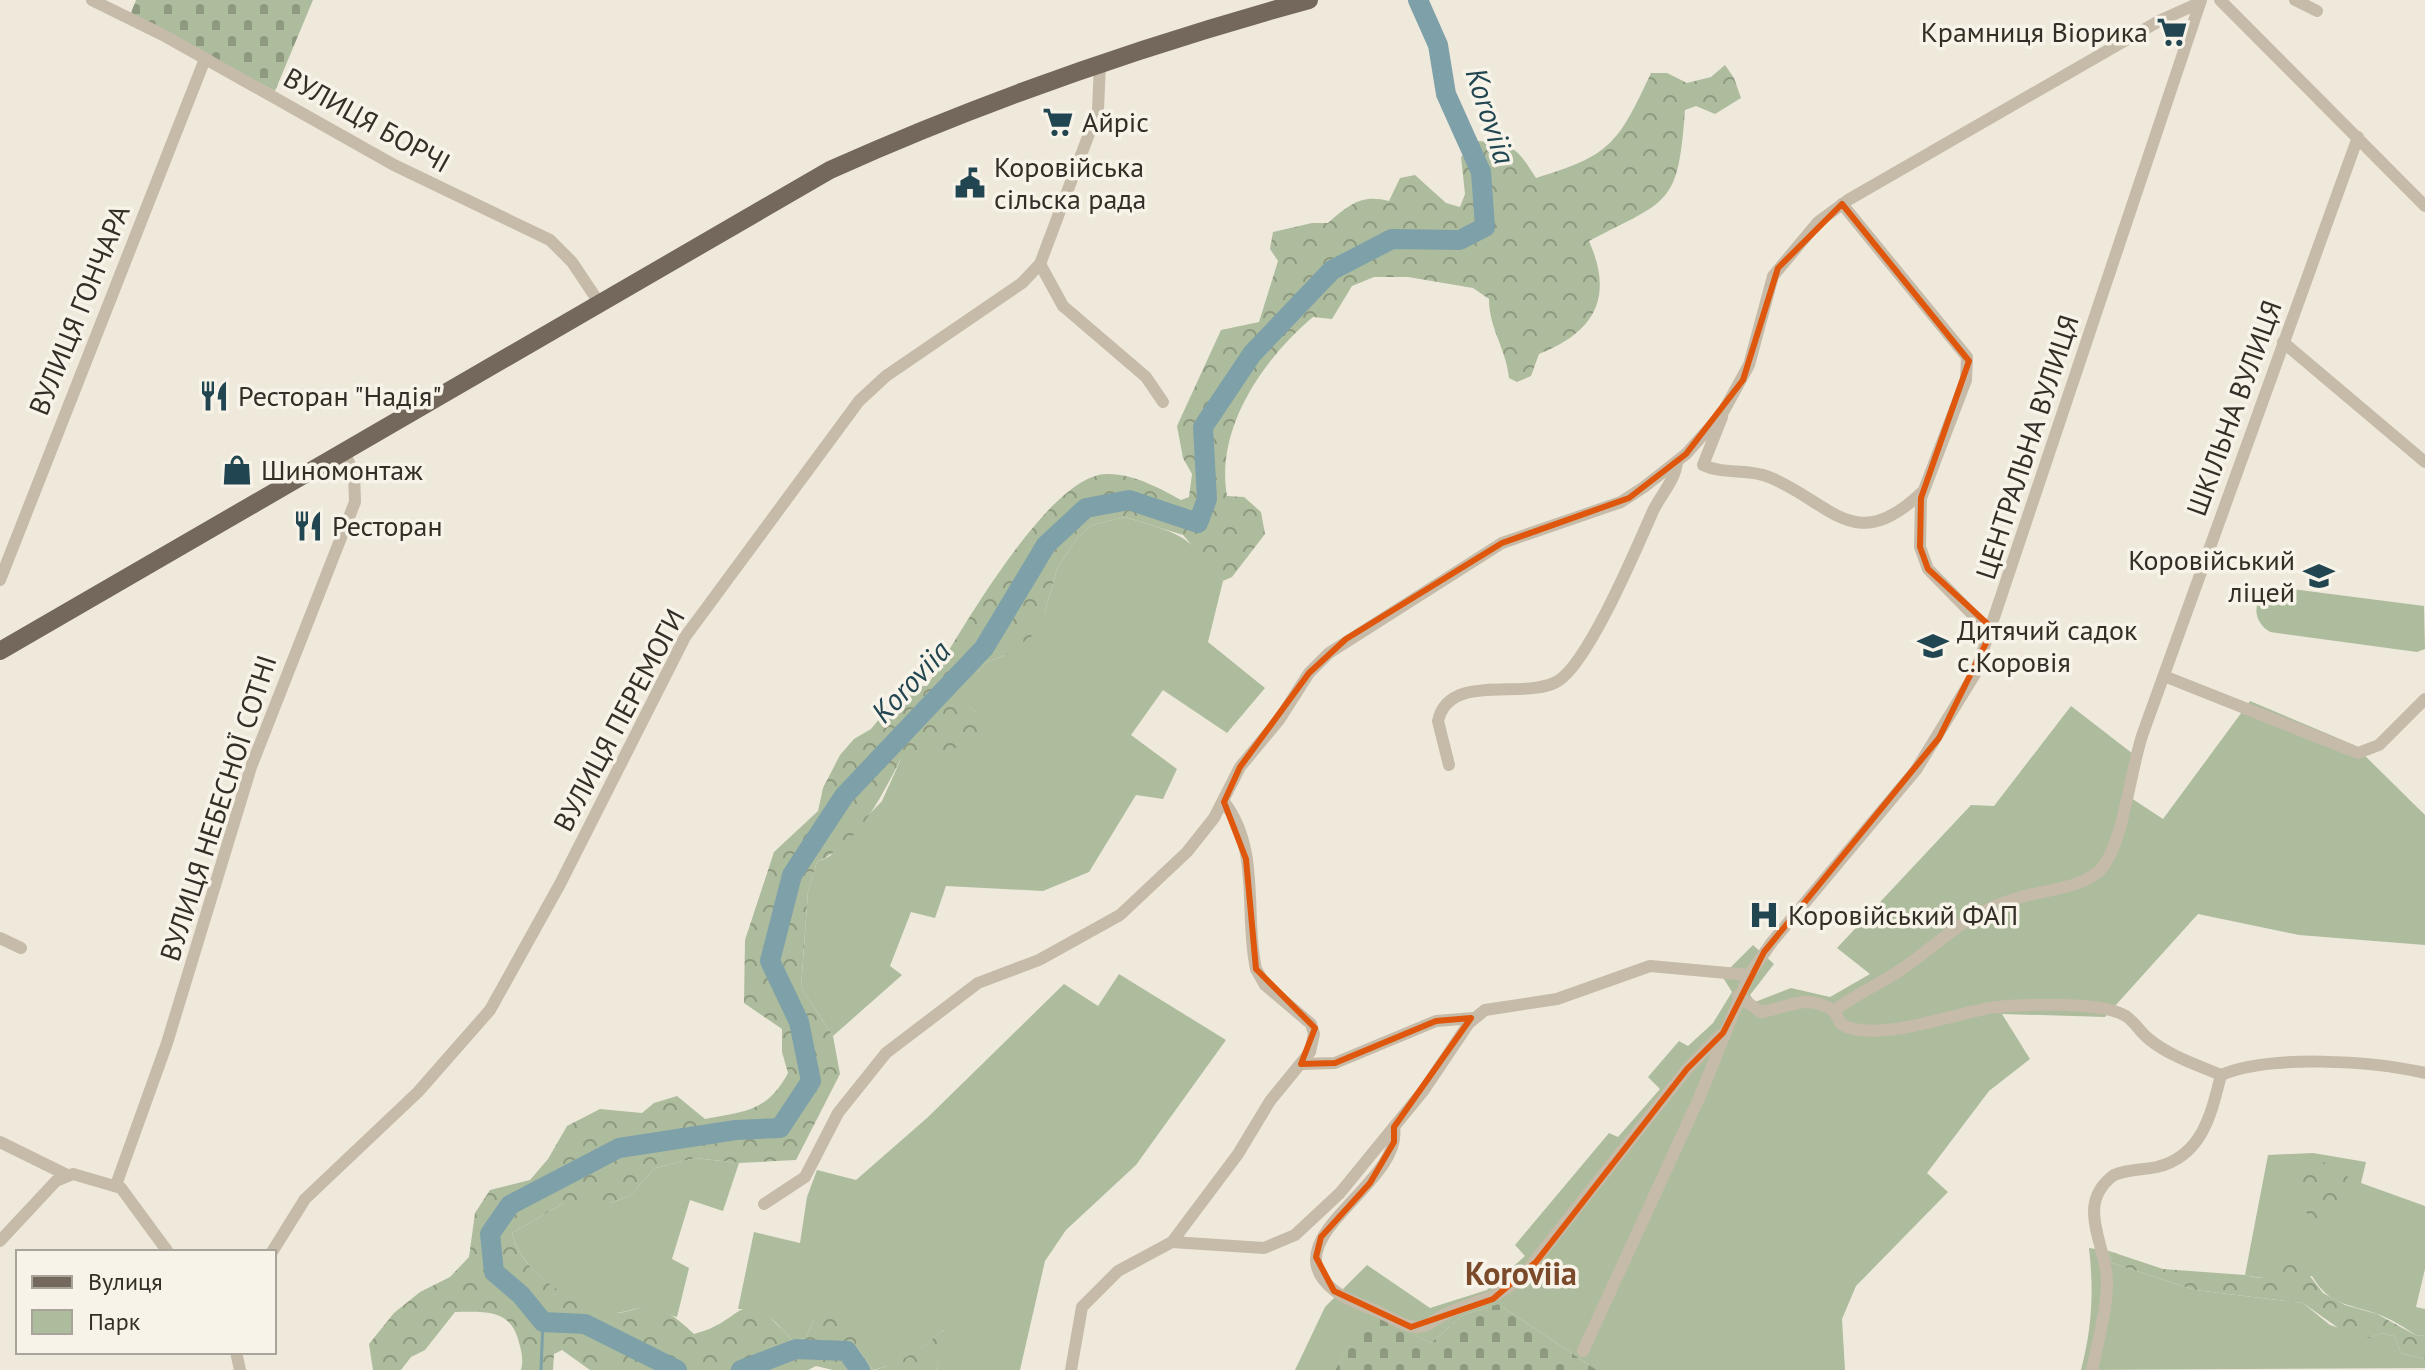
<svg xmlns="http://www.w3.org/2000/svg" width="2425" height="1370" viewBox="0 0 2425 1370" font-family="'PT Sans',sans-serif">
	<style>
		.green { fill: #adbc9d }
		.forest { fill: url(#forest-crowns) }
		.cemetery { fill: url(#cemetery-stones) }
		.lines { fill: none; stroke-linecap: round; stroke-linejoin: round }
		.stream { stroke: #7ea0a9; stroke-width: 3 }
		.river { stroke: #7ea0a9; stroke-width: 20 }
		.street { stroke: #c6bba9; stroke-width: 12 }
		.primary { stroke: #74675b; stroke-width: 18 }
		.marked { fill: none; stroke: #df570d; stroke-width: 6; stroke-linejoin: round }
		.labels { text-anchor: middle; stroke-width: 7; stroke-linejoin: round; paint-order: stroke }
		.poi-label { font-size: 28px; fill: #342e28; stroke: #f7f3e8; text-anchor: start }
		.street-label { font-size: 28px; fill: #342e28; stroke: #f7f3e8 }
		.water-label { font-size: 30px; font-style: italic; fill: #224651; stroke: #f7f3e8 }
		.quarter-label { font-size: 32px; font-weight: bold; fill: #7a4a2a; stroke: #f7f3e8 }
	</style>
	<defs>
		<pattern id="forest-crowns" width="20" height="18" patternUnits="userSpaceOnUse" patternTransform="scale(2)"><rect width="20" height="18" fill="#adbc9d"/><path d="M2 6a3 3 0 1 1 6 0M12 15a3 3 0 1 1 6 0" fill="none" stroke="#8e9980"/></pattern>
		<pattern id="cemetery-stones" width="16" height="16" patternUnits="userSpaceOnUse" patternTransform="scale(2)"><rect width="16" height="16" fill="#adbc9d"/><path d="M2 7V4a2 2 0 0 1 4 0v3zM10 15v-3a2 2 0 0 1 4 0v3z" fill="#8e9980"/></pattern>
	</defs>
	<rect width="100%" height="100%" fill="#efe9dc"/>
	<g class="green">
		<path d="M1125,517C1182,535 1186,532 1223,581L1208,642L1265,688L1227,733L1163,690L1131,735L1177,769L1163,799L1136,795L1089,872L1043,891L946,886L935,918L911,912L890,966L902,975L833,1036L801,988L808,891L817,862L830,856L882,801L901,759L977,713L958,698L986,662L1006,655L1045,612L1057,569L1076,539L1092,525Z"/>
		<path d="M2277,587L2424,606L2425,649L2417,652L2270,632C2249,619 2253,593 2277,587Z"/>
		<path d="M2250,701L2354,745L2425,815V945L2299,935L2198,914L2105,1017L2002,1014L2030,1059L1989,1091L1927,1173L1948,1192L1856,1286L1842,1319L1845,1370H1597L1498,1304L1463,1315L1431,1343L1369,1313L1335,1370H1295L1325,1307L1367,1265L1430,1308L1487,1290L1525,1256L1515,1245L1609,1133L1618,1137L1660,1089L1648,1077L1679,1041L1688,1046L1713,1023L1732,992L1722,976L1753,945L1774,964L1750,995L1755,1002L1791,988L1830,997L1870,974L1837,948L1971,805L1994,806L2071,706L2137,757L2128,796L2163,819Z"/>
		<path d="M1119,974L1226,1040L1136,1165L1066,1230L1045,1261L1020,1370H936L950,1336L943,1330C922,1349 902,1364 873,1370L856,1346V1323L814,1320L806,1338L792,1340C775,1321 765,1308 738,1309L754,1232L800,1243L807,1197L817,1170L856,1180L927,1118L1064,984L1098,1006Z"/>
		<path d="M2313,1153L2366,1162L2361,1183L2425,1206V1269L2416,1307L2425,1309V1335L2417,1336C2405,1328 2392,1319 2377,1314C2347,1303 2330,1306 2312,1276C2291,1275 2264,1281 2245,1275L2268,1155Z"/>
		<path d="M695,1158L739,1163L723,1211L690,1200L672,1259L689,1268L677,1317C666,1314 652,1306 641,1308C631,1309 620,1314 610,1313C572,1306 520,1271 512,1233L564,1203H610L630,1196L655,1168Z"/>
		<path d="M2089,1248L2109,1251L2112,1263L2195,1290L2303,1303L2330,1325L2370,1338L2381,1333L2394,1336L2401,1353L2425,1359V1368L2081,1370C2092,1328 2094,1291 2089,1248Z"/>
	</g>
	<g class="forest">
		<path d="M1725,65L1734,78L1741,98L1715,114L1696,106L1685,110C1678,206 1670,199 1589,241C1614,297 1595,332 1539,354L1531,376L1517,382L1509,378C1506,348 1489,329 1489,299L1473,288L1408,277H1374L1352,286L1332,319L1313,317C1263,359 1215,429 1227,496L1244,497L1261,512L1265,534L1232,577L1223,581L1183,535L1125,517L1092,525L1076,539L1057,569L1045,612L1033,635L1006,655L986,662L959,698L977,713L981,730L951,751L916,766L901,759C879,800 861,841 817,862L808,891L801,988L833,1036L840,1074L796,1160L739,1163L695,1158L655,1168L630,1196L610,1203H564L512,1233C520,1272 572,1304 609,1312C619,1315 630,1310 640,1308C661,1304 680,1320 694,1334C748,1321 737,1279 792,1340L806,1338L814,1320L827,1306L844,1309L856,1323V1346L873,1370H833L816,1366L808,1370H590L562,1350L554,1354L553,1370H521C524,1358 521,1350 518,1339C509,1308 482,1312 455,1312L425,1350L411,1357L401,1370H373L369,1344L394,1313L420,1292L450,1277L469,1257L475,1213L490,1190L530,1180L548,1159L567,1126L600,1109L642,1113L654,1103L677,1096L705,1119C745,1111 767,1112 788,1073L782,1052V1029L744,1003L745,940L774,852L818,811L823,788L840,755L854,739L871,729L906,686H927C958,637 1047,476 1106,474C1133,473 1159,488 1181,500L1189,497L1192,474L1183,458L1177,426L1221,330L1259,322L1278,261L1270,249L1273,232L1312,223H1328C1349,205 1361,194 1389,201L1400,178L1415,175L1446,203L1460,207L1465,194L1461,157L1478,141C1514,144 1517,148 1536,178C1612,155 1618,143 1651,73H1667L1687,83L1711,77Z"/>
		<path d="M2318,1161L2336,1165L2348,1173L2345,1194L2321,1230L2309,1224L2301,1185L2303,1167Z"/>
		<path d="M2109,1251L2163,1269L2245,1275C2264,1281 2273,1276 2286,1262L2300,1263L2323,1293L2345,1305L2377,1314L2417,1336L2425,1335V1359L2401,1353L2394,1336L2381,1333L2370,1338L2351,1337L2303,1303L2195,1290L2112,1263Z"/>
		<path d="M943,1330L951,1336L936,1370H875C903,1362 922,1349 943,1330Z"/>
	</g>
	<g class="cemetery">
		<path d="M136,0H313L275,91L130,15Z"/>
		<path d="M1498,1304L1597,1370H1335L1369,1312L1431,1343L1463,1315Z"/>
	</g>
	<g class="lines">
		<path class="stream" d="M541,1370L543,1322"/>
		<g class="river">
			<path d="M677,1370L585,1324L543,1322L521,1295L494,1272L490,1234L510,1205L619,1148L736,1130L780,1128L811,1081L799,1022L770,961L792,875L844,796L984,648L1046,545L1086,508L1129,500L1198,523L1207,499L1203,427L1252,354L1332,270L1392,239L1460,240L1485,227L1481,172L1446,94L1438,45L1418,0"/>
			<path d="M741,1370L796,1349L847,1351L860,1370"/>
		</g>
		<g class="street">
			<path d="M92,0L163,35L394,165L550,240L572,262L600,304"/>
			<path d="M2220,0L2425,206"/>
			<path d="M2295,0L2317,11"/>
			<path d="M1842,204L1967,357L1966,380L1921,498L1920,547L1928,569L1981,623L1993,629"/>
			<path d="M1040,264L1063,306L1146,377L1163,402"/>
			<path d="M2283,342L2425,462"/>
			<path d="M1722,417L1703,465C1724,475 1748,468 1769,477C1831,502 1854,557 1921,493"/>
			<path d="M0,580L205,59"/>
			<path d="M2164,676L2358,753L2379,745L2425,699"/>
			<path d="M1449,765L1438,721C1449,671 1525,701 1558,681C1589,662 1637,547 1653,511C1661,494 1675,481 1677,462"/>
			<path d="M0,938L21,948"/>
			<path d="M1738,996L1761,1012C1789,1008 1806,992 1834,1011C1855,994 1879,985 1902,969C1948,937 1963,914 2021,897C2045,890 2085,888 2102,868C2124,841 2130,770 2143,733L2358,137"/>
			<path d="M1834,1011L1841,1024C1875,1044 1952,1014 1990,1008C2019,1004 2098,1001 2124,1015C2134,1020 2140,1033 2150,1040C2170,1056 2197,1065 2221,1075"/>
			<path d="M1301,1064L1335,1063L1436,1021L1474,1018"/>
			<path d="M2221,1075C2270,1054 2373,1061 2425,1073"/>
			<path d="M1394,1127C1404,1185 1267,1239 1335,1291C1350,1303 1369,1306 1385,1315C1399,1322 1415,1333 1430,1323C1464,1300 1488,1306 1522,1277L1687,1069L1720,1035"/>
			<path d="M0,1142L67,1175"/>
			<path d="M116,1185L167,1043L251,767L355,502L354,473L343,450"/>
			<path d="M764,1204L805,1177L838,1113L886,1053L978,983L1039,960L1120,915L1187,852L1214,818L1240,767L1279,720L1309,673L1329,653L1502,543L1621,502L1644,487L1686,454L1722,414L1749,365L1773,276L1818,222L1848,200L2159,21L2199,3"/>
			<path d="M0,1241L56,1181L73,1174L121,1188L168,1252"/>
			<path d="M1172,1242L1264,1248L1295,1235L1340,1193L1424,1090L1469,1023L1485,1010L1557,999L1650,966L1749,975"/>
			<path d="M272,1252L305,1199L418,1092L490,1010L560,884L685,637L859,401L886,376L1022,283L1040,264L1098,110L1100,63"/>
			<path d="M1583,1351L1700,1096L1749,975L1772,942L1916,770L1975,674L2201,0"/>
			<path d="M236,1352L240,1370"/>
			<path d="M1071,1370L1082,1307L1118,1271L1172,1242L1238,1154L1270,1101L1310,1052L1314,1034L1311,1024L1265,985L1256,969C1244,915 1261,849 1224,802"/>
			<path d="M2092,1370C2098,1342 2106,1313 2107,1284C2108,1246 2073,1205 2114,1175C2128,1169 2143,1170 2157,1167C2202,1156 2211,1115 2221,1075"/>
		</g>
		<path class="primary" d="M0,651L830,170C986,100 1145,45 1309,0"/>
	</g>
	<path class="marked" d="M1842,204L1969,361L1921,498L1920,547L1928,569L1993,629L1939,738L1764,952L1723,1033L1687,1069L1536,1262L1493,1299L1411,1327L1334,1291L1316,1257L1321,1237L1370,1183L1394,1142V1127L1471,1018L1436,1021L1335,1063L1301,1064L1315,1028L1256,969L1246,859L1224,802L1240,767L1309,673L1346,639L1502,543L1629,498L1686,454L1743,380L1778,268Z"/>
	<defs>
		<g id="supermarket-bare" transform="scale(2.4)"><path d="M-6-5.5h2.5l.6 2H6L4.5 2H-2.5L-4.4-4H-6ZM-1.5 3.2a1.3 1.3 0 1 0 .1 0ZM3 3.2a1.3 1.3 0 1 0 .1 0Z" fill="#224651" stroke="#f7f3e8" stroke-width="2.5" paint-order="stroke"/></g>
		<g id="civic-bare" transform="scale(2.4)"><path d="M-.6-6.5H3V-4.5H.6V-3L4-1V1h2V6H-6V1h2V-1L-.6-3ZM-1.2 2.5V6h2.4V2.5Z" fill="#224651" stroke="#f7f3e8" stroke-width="2.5" paint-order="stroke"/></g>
		<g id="restaurant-bare" transform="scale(2.4)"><path d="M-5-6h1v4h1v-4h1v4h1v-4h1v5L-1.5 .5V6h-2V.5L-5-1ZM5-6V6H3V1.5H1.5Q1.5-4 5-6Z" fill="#224651" stroke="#f7f3e8" stroke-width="2.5" paint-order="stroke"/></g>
		<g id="shop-bare" transform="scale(2.4)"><path d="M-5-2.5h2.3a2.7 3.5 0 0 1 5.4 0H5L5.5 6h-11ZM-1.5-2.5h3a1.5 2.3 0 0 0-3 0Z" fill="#224651" stroke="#f7f3e8" stroke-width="2.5" paint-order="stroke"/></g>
		<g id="school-bare" transform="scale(2.4)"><path d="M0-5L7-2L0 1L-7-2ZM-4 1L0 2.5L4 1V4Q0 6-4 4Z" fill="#224651" stroke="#f7f3e8" stroke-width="2.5" paint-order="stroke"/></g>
		<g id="hospital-bare" transform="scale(2.4)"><path d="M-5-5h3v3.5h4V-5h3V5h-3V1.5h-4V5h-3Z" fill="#224651" stroke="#f7f3e8" stroke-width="2.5" paint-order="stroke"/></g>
	</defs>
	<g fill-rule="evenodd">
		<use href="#supermarket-bare" x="2172" y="32"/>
		<use href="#supermarket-bare" x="1058" y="122"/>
		<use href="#civic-bare" x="970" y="183"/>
		<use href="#restaurant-bare" x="214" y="396"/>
		<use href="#shop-bare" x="237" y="470"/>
		<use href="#restaurant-bare" x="308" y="526"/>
		<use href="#school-bare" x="2319" y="576"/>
		<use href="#school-bare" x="1933" y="646"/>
		<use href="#hospital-bare" x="1764" y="915"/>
	</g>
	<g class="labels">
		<g class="poi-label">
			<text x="2148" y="42" text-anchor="end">Крамниця Віорика</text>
			<text x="1082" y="132">Айріс</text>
			<text x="994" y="177">Коровійська<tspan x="994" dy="32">сільска рада</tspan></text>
			<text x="238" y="406">Ресторан "Надія"</text>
			<text x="261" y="480">Шиномонтаж</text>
			<text x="332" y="536">Ресторан</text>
			<text x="2295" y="570" text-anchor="end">Коровійський<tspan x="2295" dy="32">ліцей</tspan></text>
			<text x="1957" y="640">Дитячий садок<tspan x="1957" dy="32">с.Коровія</tspan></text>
			<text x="1788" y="925">Коровійський ФАП</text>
		</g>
		<g class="street-label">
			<text transform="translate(367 120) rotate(29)" y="10">ВУЛИЦЯ БОРЧІ</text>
			<text transform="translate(79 310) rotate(-68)" y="10">ВУЛИЦЯ ГОНЧАРА</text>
			<text transform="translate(2234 408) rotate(-70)" y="10">ШКІЛЬНА ВУЛИЦЯ</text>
			<text transform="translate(2027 447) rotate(-72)" y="10">ЦЕНТРАЛЬНА ВУЛИЦЯ</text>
			<text transform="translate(619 720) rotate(-62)" y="10">ВУЛИЦЯ ПЕРЕМОГИ</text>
			<text transform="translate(218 808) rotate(-72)" y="10">ВУЛИЦЯ НЕБЕСНОЇ СОТНІ</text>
		</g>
		<g class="water-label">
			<text transform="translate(1490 116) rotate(72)" y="10">Koroviia</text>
			<text transform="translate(911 682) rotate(-47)" y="10">Koroviia</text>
		</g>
		<g class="quarter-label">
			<text x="1521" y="1285">Koroviia</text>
		</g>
	</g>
	<rect x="16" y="1250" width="260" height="104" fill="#f7f3e8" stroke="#a9a49b" stroke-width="2"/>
	<rect x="32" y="1276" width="40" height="12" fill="#74675b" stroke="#a9a49b" stroke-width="2"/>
	<text x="88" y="1290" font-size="24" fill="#342e28">Вулиця</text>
	<rect x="32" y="1310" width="40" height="24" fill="#adbc9d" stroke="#a9a49b" stroke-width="2"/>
	<text x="88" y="1330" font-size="24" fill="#342e28">Парк</text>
</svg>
